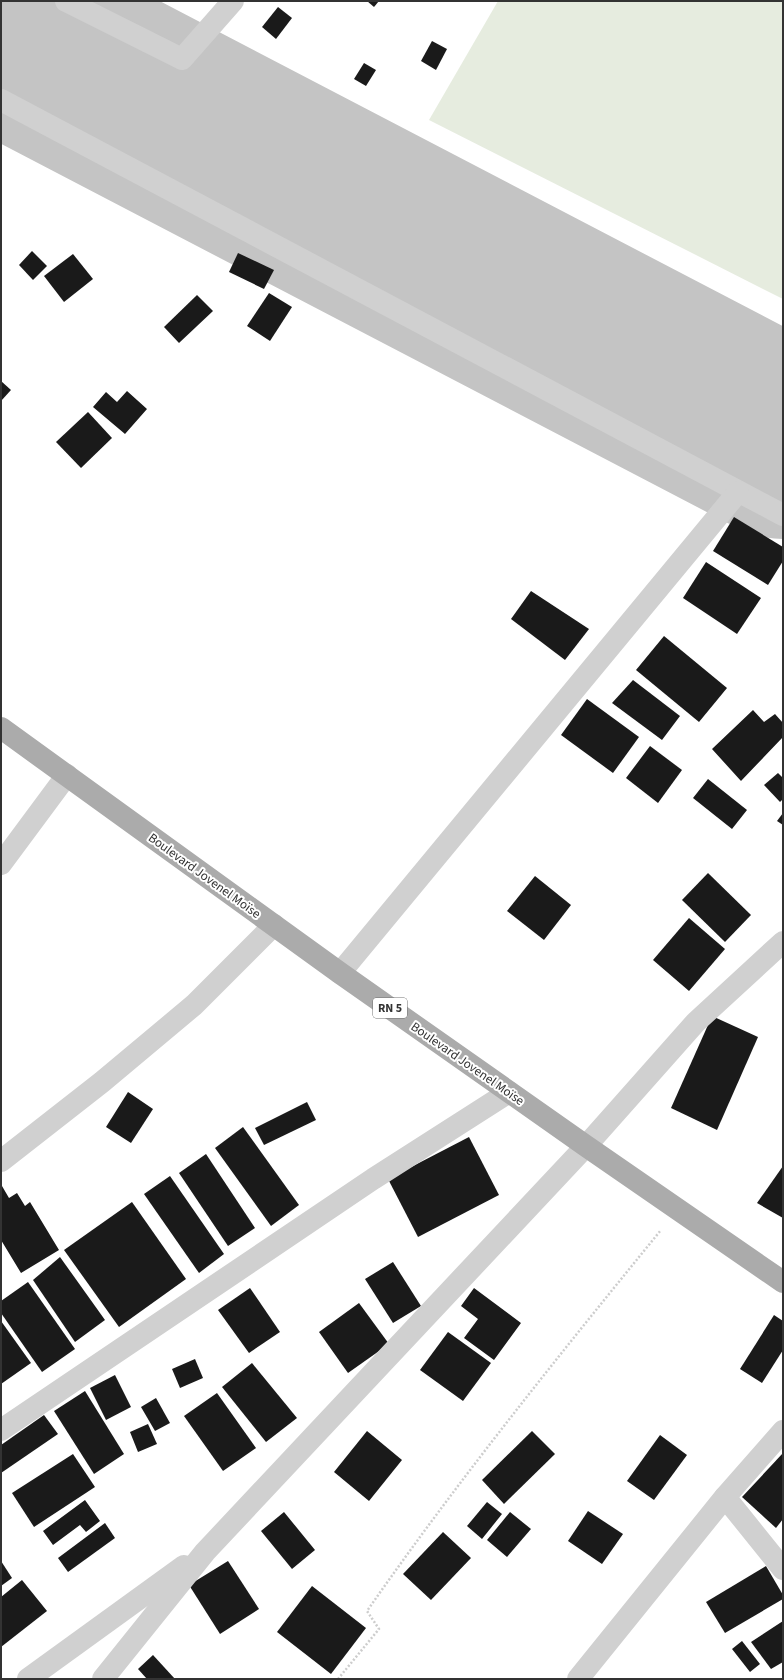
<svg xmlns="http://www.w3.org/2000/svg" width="784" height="1680" viewBox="0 0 784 1680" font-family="'Source Sans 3',sans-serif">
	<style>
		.green { fill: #e6ecdf }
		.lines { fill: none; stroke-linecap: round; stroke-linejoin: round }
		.runway { stroke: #c4c4c4; stroke-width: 200 }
		.building { fill: #1a1a1a }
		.path { stroke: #cdcdcd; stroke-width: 2.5; stroke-dasharray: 2 2; stroke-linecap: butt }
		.minor { stroke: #d0d0d0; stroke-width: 22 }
		.primary { stroke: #ababab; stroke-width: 22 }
		.labels { text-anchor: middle; stroke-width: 4; stroke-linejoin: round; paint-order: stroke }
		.shield { fill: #fff; stroke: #707070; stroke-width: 1 }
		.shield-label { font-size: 12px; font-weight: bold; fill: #333 }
		.street-label { font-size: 13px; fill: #333; stroke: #fff }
	</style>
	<rect width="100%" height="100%" fill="#fff"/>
	<path class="green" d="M498,1H783V299L429,120Z"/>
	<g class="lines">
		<path class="runway" d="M1,31L783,439"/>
	</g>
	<g class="building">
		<path d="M367,1H379L374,7Z"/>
		<path d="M278,7L292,18L276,39L262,27Z"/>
		<path d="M432,41L447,49L436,70L421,61Z"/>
		<path d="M364,63L376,70L366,86L354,79Z"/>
		<path d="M32,251L47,266L33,280L19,265Z"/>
		<path d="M238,253L274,270L264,289L229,272Z"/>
		<path d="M73,254L93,279L64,302L44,276Z"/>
		<path d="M269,293L292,307L270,341L247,326Z"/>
		<path d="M197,295L213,311L179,343L164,327Z"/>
		<path d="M1,381L11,390L1,401Z"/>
		<path d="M127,391L147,409L125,434L93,407L106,392L117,402Z"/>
		<path d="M88,412L112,438L81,468L56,442Z"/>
		<path d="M734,517L783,547V561L768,585L713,551Z"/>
		<path d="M706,562L761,598L737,634L683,598Z"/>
		<path d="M531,591L589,629L565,660L511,619Z"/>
		<path d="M664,636L727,688L699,722L636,670Z"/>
		<path d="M633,680L680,716L662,740L612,703Z"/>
		<path d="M587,699L639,737L613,773L561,735Z"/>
		<path d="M753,710L764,722L775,714L783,723V737L741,781L712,749Z"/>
		<path d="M650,746L682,770L658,803L626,778Z"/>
		<path d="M778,773L783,778V799L780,802L764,785Z"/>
		<path d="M708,779L747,810L732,829L693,798Z"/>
		<path d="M783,813V825L777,821Z"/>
		<path d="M708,873L751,915L725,942L682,900Z"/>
		<path d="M535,876L571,905L544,940L507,911Z"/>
		<path d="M689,918L725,949L689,991L653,960Z"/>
		<path d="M712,1016L758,1037L717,1130L671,1108Z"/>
		<path d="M128,1092L153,1109L131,1143L106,1127Z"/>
		<path d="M307,1102L316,1120L264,1145L255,1128Z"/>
		<path d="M243,1127L299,1205L271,1226L215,1148Z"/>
		<path d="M469,1137L499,1195L418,1237L388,1179Z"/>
		<path d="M206,1154L255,1228L228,1246L179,1173Z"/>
		<path d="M783,1166V1218L757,1203Z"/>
		<path d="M170,1176L224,1254L199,1273L144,1194Z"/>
		<path d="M2,1186L9,1198L17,1193L25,1206L30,1202L59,1250L21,1273L1,1240Z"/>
		<path d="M132,1202L186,1279L119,1327L64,1250Z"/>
		<path d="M60,1257L105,1320L75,1342L33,1280Z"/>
		<path d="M393,1262L421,1306L393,1323L365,1279Z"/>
		<path d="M28,1282L75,1349L42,1372L1,1313V1301Z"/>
		<path d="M250,1288L280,1332L249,1353L218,1310Z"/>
		<path d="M474,1288L521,1323L494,1360L464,1338L478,1319L461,1306Z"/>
		<path d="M359,1303L389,1344L348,1373L319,1332Z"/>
		<path d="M774,1315L783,1321V1350L762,1383L740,1369Z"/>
		<path d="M1,1321L31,1363L1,1384Z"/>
		<path d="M448,1332L491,1363L463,1401L420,1370Z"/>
		<path d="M195,1359L203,1378L180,1388L172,1369Z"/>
		<path d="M252,1363L297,1418L266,1442L222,1387Z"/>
		<path d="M115,1375L131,1407L106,1420L90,1388Z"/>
		<path d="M85,1391L124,1454L94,1474L54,1411Z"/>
		<path d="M217,1393L256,1448L223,1471L184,1416Z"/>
		<path d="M156,1398L170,1423L155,1431L141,1407Z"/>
		<path d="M44,1415L58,1434L1,1473V1445Z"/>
		<path d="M148,1424L157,1444L138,1452L130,1432Z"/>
		<path d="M367,1431L402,1460L369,1501L334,1472Z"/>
		<path d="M532,1431L555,1454L504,1504L482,1480Z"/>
		<path d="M660,1435L687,1455L654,1500L627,1481Z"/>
		<path d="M783,1453V1519L776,1528L742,1497Z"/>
		<path d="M73,1454L95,1487L34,1527L12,1493Z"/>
		<path d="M85,1500L100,1521L86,1532L80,1525L53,1545L43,1531Z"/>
		<path d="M487,1502L502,1514L482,1539L467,1526Z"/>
		<path d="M588,1511L623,1534L602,1564L568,1541Z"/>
		<path d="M284,1512L315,1550L292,1569L261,1531Z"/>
		<path d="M510,1512L531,1529L507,1557L487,1540Z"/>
		<path d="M105,1523L115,1538L68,1572L58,1558Z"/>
		<path d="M443,1532L471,1558L431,1600L403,1574Z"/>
		<path d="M1,1561L12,1578L1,1586Z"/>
		<path d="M228,1561L259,1609L220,1634L189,1585Z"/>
		<path d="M766,1566L783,1595V1599L725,1633L706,1602Z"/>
		<path d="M22,1580L47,1611L1,1647V1597Z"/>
		<path d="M312,1586L366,1628L331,1674L277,1632Z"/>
		<path d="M783,1621V1662L771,1669L751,1642Z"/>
		<path d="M742,1641L760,1664L750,1672L732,1649Z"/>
		<path d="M153,1655L175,1679H147L138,1669Z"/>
	</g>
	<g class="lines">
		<path class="path" d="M338,1679L379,1629L367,1611C459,1479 560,1354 661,1230"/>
		<g class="minor">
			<path d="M66,1L182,59L233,1"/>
			<path d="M1,100L783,515"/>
			<path d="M1,864L67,775"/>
			<path d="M340,973L738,492"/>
			<path d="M1,1161L102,1082L194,1005L274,925"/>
			<path d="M1,1430L373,1179L509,1092"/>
			<path d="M725,1497L783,1569"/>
			<path d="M28,1679L184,1566"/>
			<path d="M103,1679L205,1552L586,1146L696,1022L783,942"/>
			<path d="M578,1679L725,1497L783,1431"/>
		</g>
		<path class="primary" d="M1,728L340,973L586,1146L783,1282"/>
	</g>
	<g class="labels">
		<rect class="shield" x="373" y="998" width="34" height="20" rx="3"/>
		<g class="shield-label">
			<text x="390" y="1012">RN 5</text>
		</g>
		<g class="street-label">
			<text transform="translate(205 875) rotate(36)" y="5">Boulevard Jovenel Moïse</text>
			<text transform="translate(468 1063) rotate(35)" y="5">Boulevard Jovenel Moïse</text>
		</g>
	</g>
	<rect width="784" height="1680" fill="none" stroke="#333333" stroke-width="4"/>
</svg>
